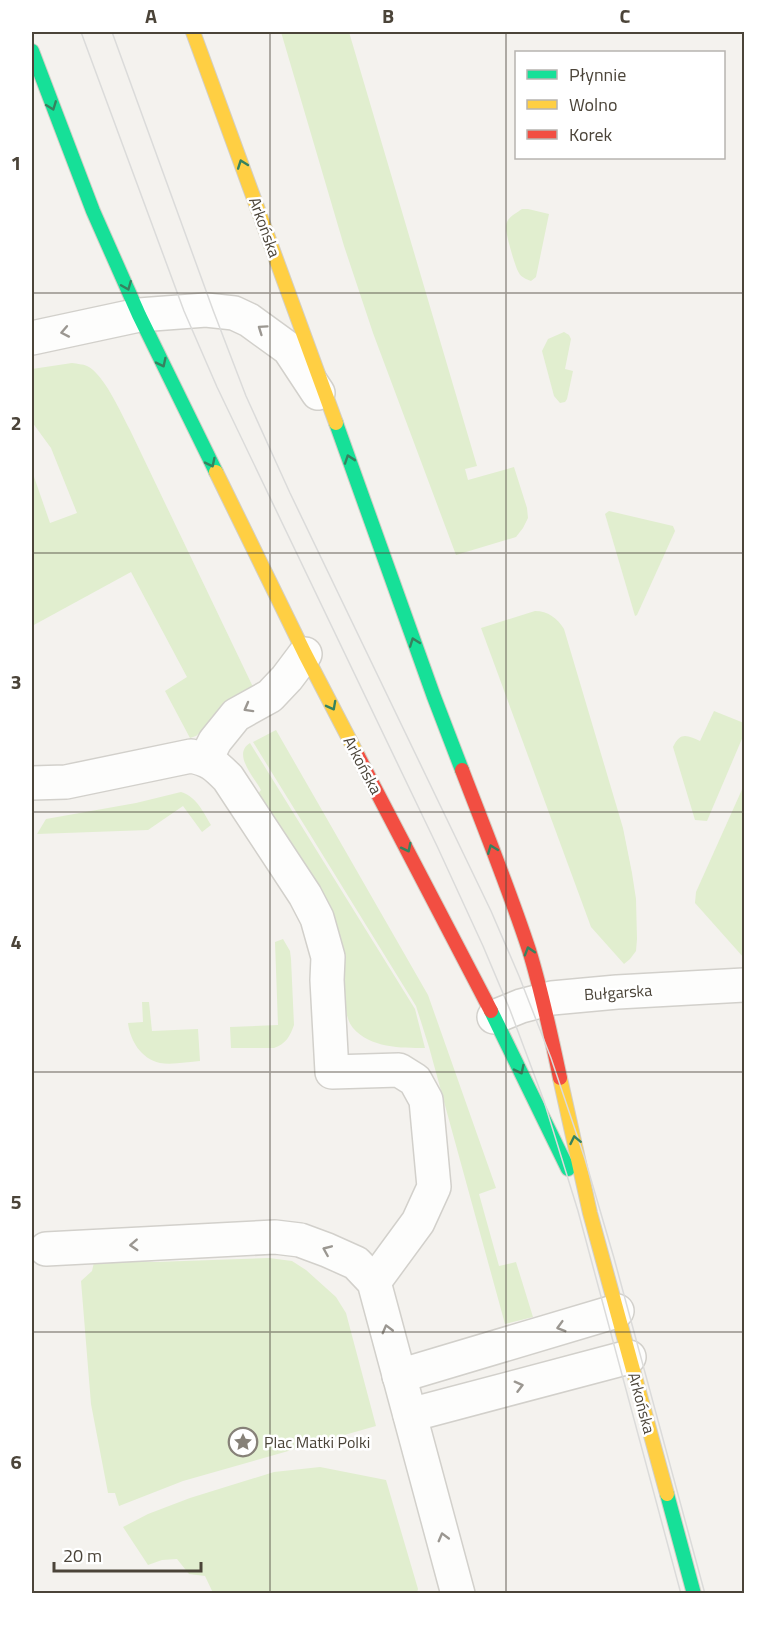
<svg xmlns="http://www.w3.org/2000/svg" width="776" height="1625" viewBox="0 0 776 1625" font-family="'Titillium Web',sans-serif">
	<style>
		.green { fill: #e1eecf }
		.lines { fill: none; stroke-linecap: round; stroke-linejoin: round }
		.street-casing { stroke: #d2d0cb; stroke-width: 36 }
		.fast-casing { stroke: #d3cfc5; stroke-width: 16 }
		.slow-casing { stroke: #d3cfc5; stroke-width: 16 }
		.jam-casing { stroke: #d3cfc5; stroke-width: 16 }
		.street { stroke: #fdfdfc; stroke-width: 33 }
		.fast { stroke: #16e098; stroke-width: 14 }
		.slow { stroke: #ffcf43; stroke-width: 14 }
		.jam { stroke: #f24e42; stroke-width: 14 }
		.tram { stroke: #dbdbda; stroke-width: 1.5 }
		.oneway { stroke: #36825f }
		.oneway2 { stroke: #9b9791 }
		.grid { fill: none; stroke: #4b4439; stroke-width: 1.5; stroke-opacity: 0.55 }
		.labels { text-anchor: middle; stroke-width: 5; stroke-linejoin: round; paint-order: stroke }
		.street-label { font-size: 16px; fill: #4b4439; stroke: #fff }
		.poi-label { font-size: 16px; fill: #4b4439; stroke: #fff; text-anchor: start }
		.neatline { fill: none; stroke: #4b4439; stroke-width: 2 }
		.grid-label { font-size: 20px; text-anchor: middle; font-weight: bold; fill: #4b4439 }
	</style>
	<rect width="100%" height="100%" fill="#f4f2ee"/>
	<g class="green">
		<path d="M281,32H349L477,466L465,469L468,480L514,467L527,508L528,518L523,528L516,537L456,555L373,333L344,246Z"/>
		<path d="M522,209H528L549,214L536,277L531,281C526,279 521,277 519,273C515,267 505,232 506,226C507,217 515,214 522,209Z"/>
		<path d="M564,332L569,335L571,339L565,369L573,371L567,399L565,402L560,403L554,396L542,351L548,339Z"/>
		<path d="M72,363C77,364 83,364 87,366C104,374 121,413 130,430L253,687L196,736L190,738L165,691L187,677L131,572L32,626V471L50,523L77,513L51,448L32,422V369Z"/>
		<path d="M609,511L673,526L675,531L637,615L635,616L605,514Z"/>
		<path d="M535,611C548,611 557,618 564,629L623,828L632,873L636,899L637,939L636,951L630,959L624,964L591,927L481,628Z"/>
		<path d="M714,711L744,723V734L707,821L695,820L673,747C680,732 687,735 700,741Z"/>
		<path d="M276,730L428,995L496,1188L479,1194L499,1266L516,1262L533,1317L505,1324L429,1047L416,1006L253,742Z"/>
		<path d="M250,743L415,1009L425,1048C401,1048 370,1048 353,1028C338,1010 350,970 341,948C334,932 323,916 314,900C295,866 276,831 256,796L261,790C254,777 232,754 250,743Z"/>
		<path d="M744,785V958L695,903L696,892Z"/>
		<path d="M181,792C197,797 203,812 211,825L202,832L183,806L148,830L37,834L46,819L136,803Z"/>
		<path d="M283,939L290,951L291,959L294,1025C290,1036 286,1044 274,1048H231L230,1027L278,1025L275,942Z"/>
		<path d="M142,1002H149L152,1031L198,1029L200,1061C188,1062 172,1065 160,1063C141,1059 130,1040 128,1023L143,1022Z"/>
		<path d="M95,1258L155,1262L269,1258L292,1261L306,1270L336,1297L346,1313L376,1426L183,1481L119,1506L115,1493H108L91,1404L81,1281L92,1271Z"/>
		<path d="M320,1467L386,1480L418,1589L417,1593H213L205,1576L189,1574L177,1559L162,1560L148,1565L123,1527L148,1514L190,1498L274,1472Z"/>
	</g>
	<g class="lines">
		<g class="street-casing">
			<g id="street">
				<path d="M32,338L139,315L206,310L234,313L249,320L289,349L318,393"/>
				<path d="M206,759L215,741L236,715L270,696L287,678L305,654"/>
				<path d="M32,783L66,782L191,756C210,760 215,765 228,778L305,895L317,918L328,957L327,980L332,1072L399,1070L415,1080L426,1100L434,1187L418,1222L374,1282"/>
				<path d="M494,1017L521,1006L552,998L617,992L744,985"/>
				<path d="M46,1249L275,1237L300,1240L327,1250L356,1263L374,1282L458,1594"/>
				<path d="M399,1376L617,1311"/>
				<path d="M410,1415L629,1357"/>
			</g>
		</g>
		<g class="fast-casing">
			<g id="fast">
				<path d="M32,51L93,211L139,315L216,472"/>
				<path d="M336,423L434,697L462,770"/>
				<path d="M491,1011L568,1169"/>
				<path d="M667,1494L694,1594"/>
			</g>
		</g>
		<g class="slow-casing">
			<g id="slow">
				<path d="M193,32L336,423"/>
				<path d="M216,472L305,654L358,756"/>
				<path d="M560,1078L590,1213L667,1494"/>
			</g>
		</g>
		<g class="jam-casing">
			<g id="jam">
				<path d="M358,756L491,1011"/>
				<path d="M462,770C485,830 509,889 529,950C542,992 551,1035 560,1078"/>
			</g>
		</g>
		<use href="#street" class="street"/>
		<use href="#fast" class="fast"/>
		<use href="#slow" class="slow"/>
		<use href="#jam" class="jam"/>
		<g class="tram">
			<path d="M81,32L184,311L217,387L437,846L483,946L510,1010L544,1101L578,1211L681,1594"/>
			<path d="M112,32L213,310L246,396L290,493L491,911L519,976L551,1058L585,1159L614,1258L705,1594"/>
		</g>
	</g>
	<defs><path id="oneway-chevron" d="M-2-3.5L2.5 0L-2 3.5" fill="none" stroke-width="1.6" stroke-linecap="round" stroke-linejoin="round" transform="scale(1.5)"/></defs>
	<g class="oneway">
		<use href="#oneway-chevron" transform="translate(52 106) rotate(69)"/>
		<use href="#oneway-chevron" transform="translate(242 164) rotate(-110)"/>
		<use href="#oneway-chevron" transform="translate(127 286) rotate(68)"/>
		<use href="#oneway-chevron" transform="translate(162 363) rotate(64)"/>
		<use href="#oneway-chevron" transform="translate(349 459) rotate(-109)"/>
		<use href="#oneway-chevron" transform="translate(211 463) rotate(64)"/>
		<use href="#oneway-chevron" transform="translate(414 642) rotate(-110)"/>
		<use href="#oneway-chevron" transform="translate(332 706) rotate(62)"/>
		<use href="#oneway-chevron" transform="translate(407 848) rotate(63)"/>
		<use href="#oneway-chevron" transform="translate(492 849) rotate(-111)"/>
		<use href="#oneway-chevron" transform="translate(529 951) rotate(-107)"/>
		<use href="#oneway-chevron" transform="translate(520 1070) rotate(64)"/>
		<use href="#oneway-chevron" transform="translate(575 1140) rotate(-102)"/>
	</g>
	<g class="oneway2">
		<use href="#oneway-chevron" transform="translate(262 329) rotate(-145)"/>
		<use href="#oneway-chevron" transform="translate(65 332) rotate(169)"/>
		<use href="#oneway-chevron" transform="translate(248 708) rotate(151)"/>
		<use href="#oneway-chevron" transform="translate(134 1245) rotate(177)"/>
		<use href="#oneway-chevron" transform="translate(327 1250) rotate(-157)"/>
		<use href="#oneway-chevron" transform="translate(561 1327) rotate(164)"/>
		<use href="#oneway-chevron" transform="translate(387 1329) rotate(-105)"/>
		<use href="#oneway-chevron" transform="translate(519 1386) rotate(-15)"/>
		<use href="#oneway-chevron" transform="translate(443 1537) rotate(-105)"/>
	</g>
	<path class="grid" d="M270,32V1594M506,32V1594M32,293H744M32,553H744M32,812H744M32,1072H744M32,1332H744"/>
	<defs>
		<g id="sight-ring" transform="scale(1.5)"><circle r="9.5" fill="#fff" stroke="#868178" stroke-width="1.5"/><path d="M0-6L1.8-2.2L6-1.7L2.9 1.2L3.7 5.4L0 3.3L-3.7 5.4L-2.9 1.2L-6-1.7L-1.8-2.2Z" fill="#868178"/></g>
	</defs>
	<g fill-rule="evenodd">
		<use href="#sight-ring" x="243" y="1442"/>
	</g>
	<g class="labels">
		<g class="street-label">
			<text transform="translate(265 227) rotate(70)" y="6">Arkońska</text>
			<text transform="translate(363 765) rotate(62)" y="6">Arkońska</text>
			<text transform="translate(618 992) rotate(-4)" y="6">Bułgarska</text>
			<text transform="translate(642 1403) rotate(75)" y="6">Arkońska</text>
		</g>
		<g class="poi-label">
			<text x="264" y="1448">Plac Matki Polki</text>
		</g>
	</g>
	<rect width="776" height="1625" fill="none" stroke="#ffffff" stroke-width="66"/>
	<rect x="515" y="51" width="210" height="108" fill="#ffffff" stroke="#b7b4b0" stroke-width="1.5"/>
	<rect x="527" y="70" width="30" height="9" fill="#16e098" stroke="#b7b4b0" stroke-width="1.5"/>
	<text x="569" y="81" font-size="18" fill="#4b4439">Płynnie</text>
	<rect x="527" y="100" width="30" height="9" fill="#ffcf43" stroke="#b7b4b0" stroke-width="1.5"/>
	<text x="569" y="111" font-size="18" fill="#4b4439">Wolno</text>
	<rect x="527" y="130" width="30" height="9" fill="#f24e42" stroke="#b7b4b0" stroke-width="1.5"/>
	<text x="569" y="141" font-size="18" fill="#4b4439">Korek</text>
	<path d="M54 1562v9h147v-9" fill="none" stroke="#4b4439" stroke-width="3"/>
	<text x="63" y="1562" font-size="18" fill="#4b4439" stroke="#ffffff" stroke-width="4.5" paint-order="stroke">20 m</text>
	<rect x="33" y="33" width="710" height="1559" class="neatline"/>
	<g class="grid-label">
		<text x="151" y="23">A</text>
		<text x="388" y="23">B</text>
		<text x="625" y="23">C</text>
		<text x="16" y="170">1</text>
		<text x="16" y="430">2</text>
		<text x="16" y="689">3</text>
		<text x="16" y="949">4</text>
		<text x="16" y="1209">5</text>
		<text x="16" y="1469">6</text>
	</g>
</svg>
